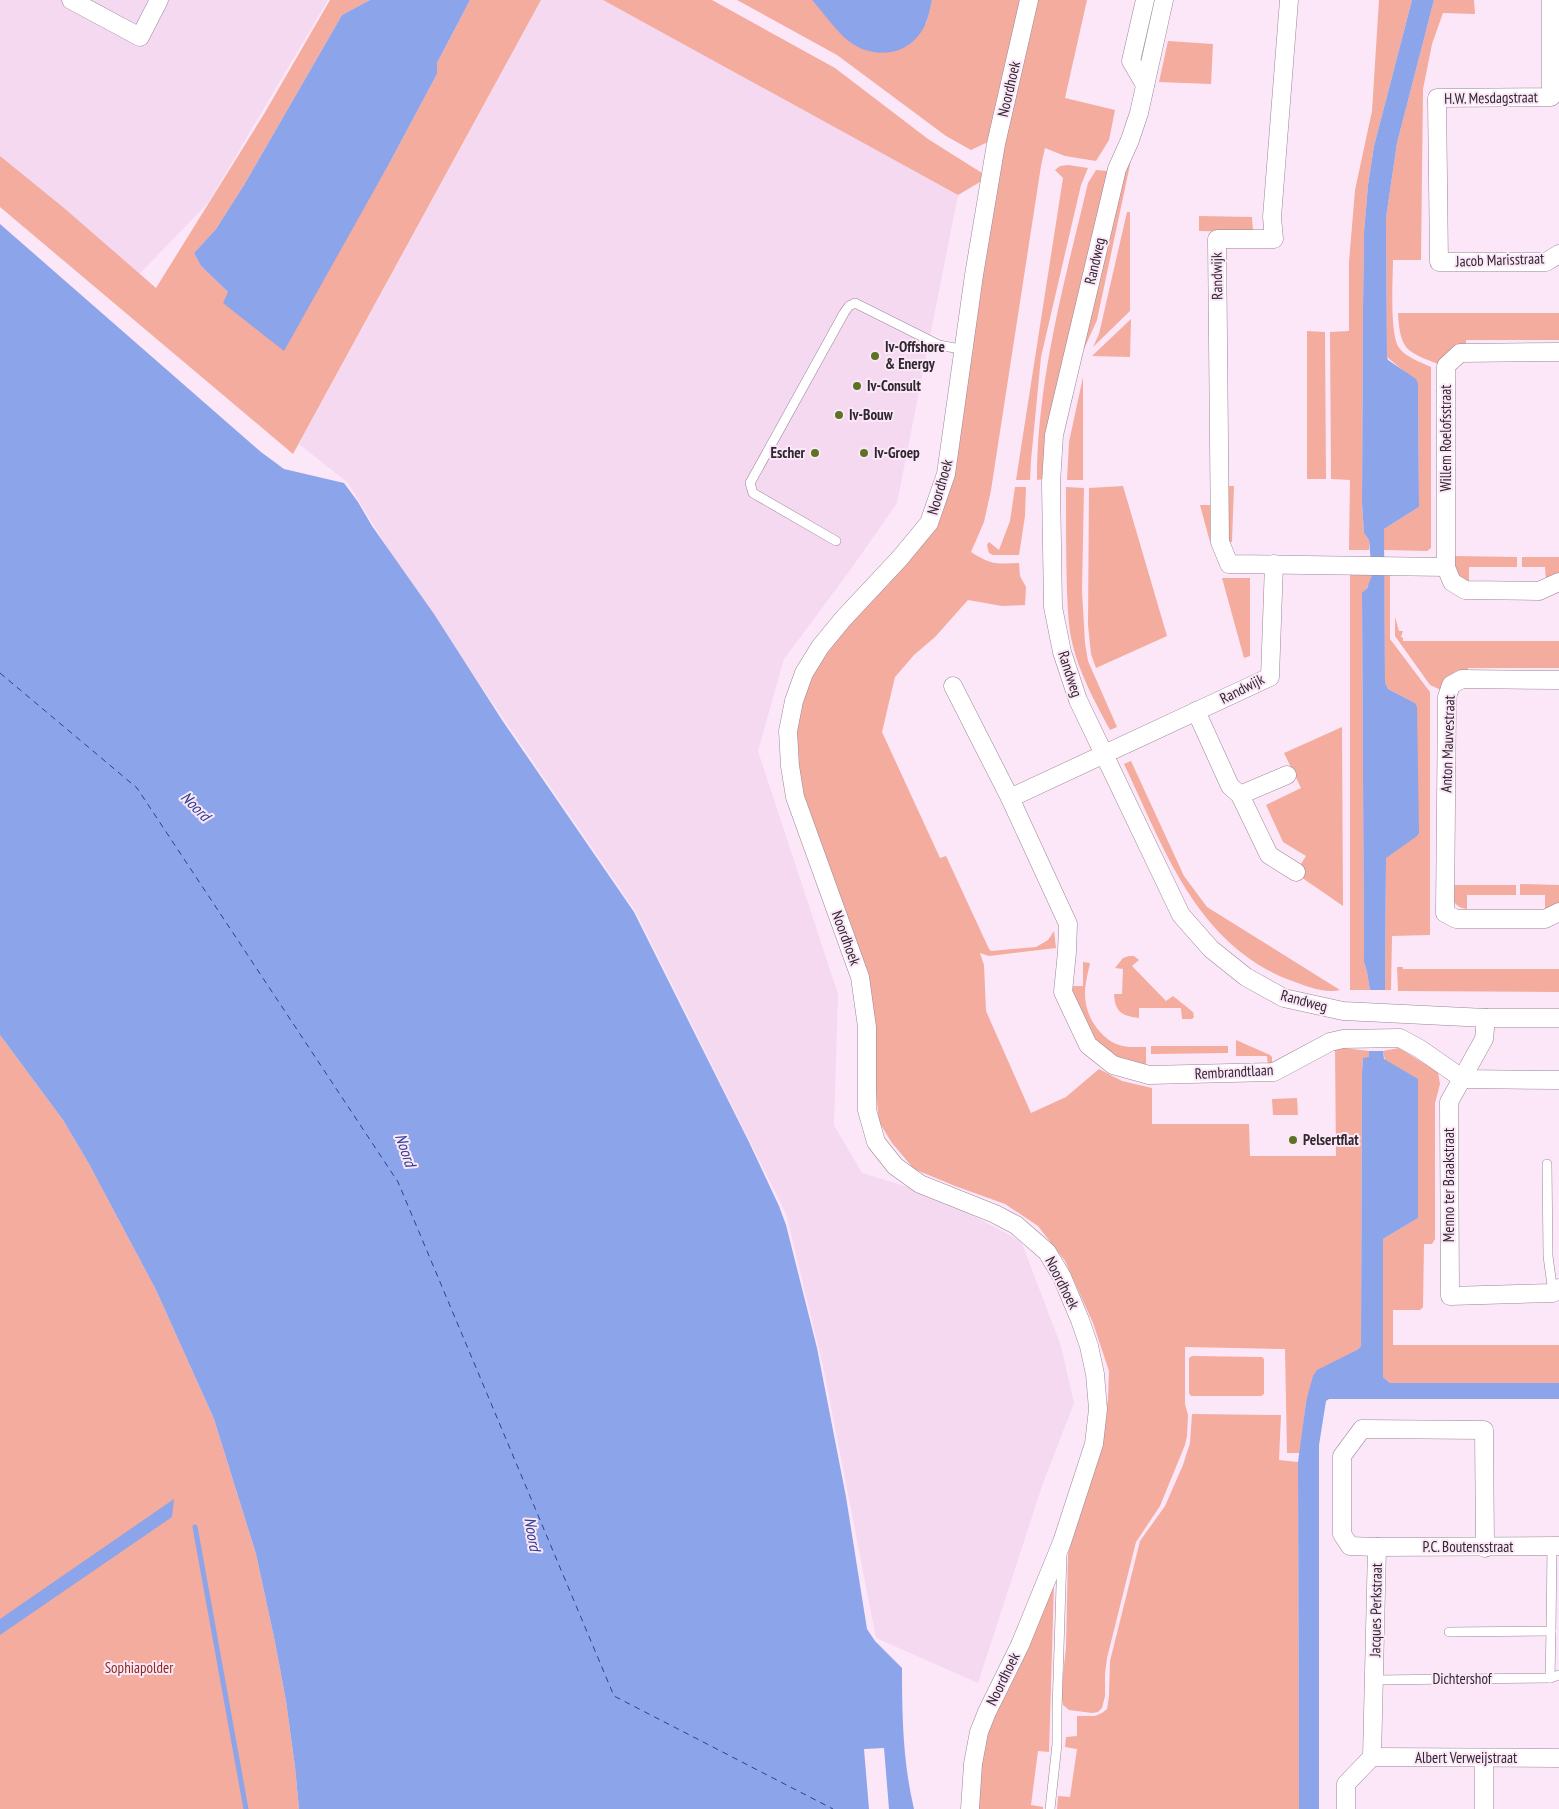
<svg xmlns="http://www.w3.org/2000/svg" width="1559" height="1809" viewBox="0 0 1559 1809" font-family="'PT Sans Narrow',sans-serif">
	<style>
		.built { fill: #f4d9f1 }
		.green { fill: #f3ac9e }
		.water { fill: #8ca4ea }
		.pier { fill: #fce7f9 }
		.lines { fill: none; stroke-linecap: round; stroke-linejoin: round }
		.stream { stroke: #8ca4ea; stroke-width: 5 }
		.ferry { stroke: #2d4091; stroke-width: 1; stroke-dasharray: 6 5; stroke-linecap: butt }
		.service-casing { stroke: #9a8697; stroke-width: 10 }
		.minor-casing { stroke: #9a8697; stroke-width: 19 }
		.service { stroke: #fff; stroke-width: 9 }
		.minor { stroke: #fff; stroke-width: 18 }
		.poi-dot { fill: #5d7324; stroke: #fce7f9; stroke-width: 2 }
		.labels { text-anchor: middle; stroke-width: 4; stroke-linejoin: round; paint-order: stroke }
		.street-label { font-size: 15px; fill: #30282f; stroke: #fce7f9 }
		.poi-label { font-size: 15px; font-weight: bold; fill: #30282f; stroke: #fce7f9; text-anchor: start }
		.park-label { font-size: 15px; fill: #8d2b1b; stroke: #fce7f9 }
		.water-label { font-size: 16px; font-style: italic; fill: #2d4091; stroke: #fce7f9 }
	</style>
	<rect width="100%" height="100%" fill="#fce7f9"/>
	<g class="built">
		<path d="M0,0H328L208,203L118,296L0,199Z"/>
		<path d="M541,0H603L958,195L897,503L851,569L784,659L758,751L838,994L834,1125L862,1173L934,1195L1021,1241L1061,1346L1074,1403L1042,1486L978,1683L876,1638L823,1366L786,1214L636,912L396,562L348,483L299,444Z"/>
	</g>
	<g class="green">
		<path d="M330,0H370L342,15L244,185L216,229L194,253L201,266L228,292L347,236L390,162L437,74V63L470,0H541L293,454L0,207V156L64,208L156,288L264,114Z"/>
		<path d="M603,0H712L835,68L928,139L982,173L980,182L958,195Z"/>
		<path d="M737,0H812L825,14L926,24L932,0H1022L988,142L971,150L946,136L837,55Z"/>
		<path d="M1031,0H1087L1065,98L1115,110L1109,140L1096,161L1065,156L1045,148L1041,166L991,490L984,522L971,552C991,565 996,564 1019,563L1020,576L1026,587L1025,605L1002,606L968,600L935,637L914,655L895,677L882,732L940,858L946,856L989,949L991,951L1036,947L1048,940L1054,931L1056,948L989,956L980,953L984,965L986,1011L1031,1113L1066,1097L1099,1069L1122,1081L1152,1088V1124H1249L1250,1156H1336L1335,1047L1369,1051V1058H1363L1362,1072L1361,1346L1306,1401L1300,1453H1287L1285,1349L1185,1347V1404L1188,1415L1187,1436L1185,1445L1160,1506L1136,1542L1107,1658L1105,1674V1696L1102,1708L1098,1712L1092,1713L1069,1710L1063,1705L1061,1694L1066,1647L1068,1554L1087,1485L1108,1400L1109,1371L1093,1323L1065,1261L1038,1226L1005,1204L955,1186L914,1169L892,1143L879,1122L869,1018L803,800L797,766L796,730L801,702L812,672L834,637L936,525L952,484L972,345L1015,71Z"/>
		<path d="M1379,0H1412L1374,146L1368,185L1364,232L1363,310L1362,503L1364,533L1369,540V550H1349L1350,480L1331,479L1330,332L1349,331V262L1355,190L1372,111Z"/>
		<path d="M1434,0H1474L1475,14L1443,13L1432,44L1423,89L1421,260H1393C1393,278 1389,337 1400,349C1408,358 1420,362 1431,367V548L1427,551L1384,550V529L1419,507L1418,383L1387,357L1386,218L1397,143Z"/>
		<path d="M1168,41L1213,44L1211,84L1159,82Z"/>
		<path d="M1134,146L1097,320L1080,358L1122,174Z"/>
		<path d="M1068,165L1088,168L1081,185L1041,357L1031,460L1030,480H1016L1063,178L1055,170L1060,166Z"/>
		<path d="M1096,170L1108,171L1058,385L1044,479L1037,480C1037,379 1065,280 1088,183Z"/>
		<path d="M1127,212H1130V311L1093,347L1099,334Z"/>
		<path d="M1199,216L1252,217L1253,232L1199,231Z"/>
		<path d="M1398,313H1559V340H1466V346L1441,365C1407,352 1400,351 1398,313Z"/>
		<path d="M1131,319L1130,357L1092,356Z"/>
		<path d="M1307,331L1325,332L1326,479H1307Z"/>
		<path d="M1083,377V480H1067L1069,442Z"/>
		<path d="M1123,486L1167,636L1096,668L1091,654L1088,625L1089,488Z"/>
		<path d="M1226,486H1234L1232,542H1225Z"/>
		<path d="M1015,487H1026L1025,516L1019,555H993L989,553L987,545L989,542L999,550L1010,521Z"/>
		<path d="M1066,487L1084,488L1082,591L1085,643L1088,661L1117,727L1110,730C1095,702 1079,673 1072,642C1068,625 1068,608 1067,592C1066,557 1066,522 1066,487Z"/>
		<path d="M1200,505H1210V542Z"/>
		<path d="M1453,556L1517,557V567H1469V582L1457,578Z"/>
		<path d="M1522,557H1559V574L1546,581L1545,567H1522Z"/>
		<path d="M1350,572H1372C1372,580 1367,588 1362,594L1364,962L1367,972L1370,990H1350Z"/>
		<path d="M1384,572H1390V639L1430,692V935L1392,936L1391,990H1385L1386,858L1415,703L1388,689L1385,682Z"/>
		<path d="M1222,578H1250V656L1244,658Z"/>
		<path d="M1395,617L1399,631H1403L1401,637L1403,638V641H1559V668H1468V673L1441,690L1430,685L1395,636Z"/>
		<path d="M1342,727L1343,906L1298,875L1299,867L1306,856L1283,842L1266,805L1301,788L1284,753Z"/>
		<path d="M1131,761L1184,876L1207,907L1340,990C1325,994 1306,986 1292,981C1196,945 1164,848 1124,764Z"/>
		<path d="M1520,884L1559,885V904L1545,909V895H1520Z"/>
		<path d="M1451,885H1516V895H1467V909C1452,907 1452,897 1451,885Z"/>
		<path d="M1129,956H1134L1139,960L1132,966L1166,1001L1173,996L1193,1012L1194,1017L1192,1019H1182L1181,1008H1139V1018C1121,1016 1115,1011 1114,994H1122L1123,969L1115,968L1123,958Z"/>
		<path d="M1083,962L1090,963C1088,973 1085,983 1085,994C1085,1014 1097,1035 1116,1044C1125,1048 1136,1047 1146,1047V1066C1136,1063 1125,1061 1116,1057C1094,1047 1075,1010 1071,986H1083Z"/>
		<path d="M1397,967H1403V969H1559V992L1398,991Z"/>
		<path d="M0,1035L63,1120L89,1164L156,1290L214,1419L256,1554L275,1642L286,1701L295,1767L299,1809H0Z"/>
		<path d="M1236,1040L1270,1055L1272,1057V1063L1268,1067L1267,1056H1236Z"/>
		<path d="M1151,1046H1228V1053L1151,1054Z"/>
		<path d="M1399,1048L1438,1072L1440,1084L1435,1103V1239L1432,1244H1424L1423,1307L1420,1310H1393V1345H1559V1383H1390L1383,1377V1239L1418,1218L1383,1051Z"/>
		<path d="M1297,1098L1298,1115H1273L1272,1099Z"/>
		<path d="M1192,1356L1262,1357L1264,1359V1394L1261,1396H1191L1189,1393V1358Z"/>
		<path d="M1192,1414L1281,1415L1279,1460L1298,1462L1299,1809H1057L1058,1796L1070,1797L1077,1749L1065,1747L1066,1737L1077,1736V1716H1095L1102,1713L1107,1709L1109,1696L1110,1661L1140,1541L1165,1506L1183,1465L1190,1443Z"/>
		<path d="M1054,1584L1049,1752L1038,1751L1031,1805L1043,1807V1809H975L983,1737Z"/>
	</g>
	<g class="water">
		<path d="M370,0H470L437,63V74L390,162L284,351L223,303L228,292L201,266L194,253L216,229L244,185L342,15Z"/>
		<path d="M812,0H932C929,13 927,26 918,36C900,59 865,57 845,38C833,27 823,12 812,0Z"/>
		<path d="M1412,0H1434L1397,143L1386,218L1387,357L1388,360L1416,379L1418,383L1419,507L1384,529L1385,682L1388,689L1415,703L1417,707L1419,833L1417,836L1386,858L1385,990H1370L1367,972L1364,962L1362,593L1367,588L1372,575L1369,540L1364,533L1362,503L1363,310L1364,232L1368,185L1374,146Z"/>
		<path d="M0,224L261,452L284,469L344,483L358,502L372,526L434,614L502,720L634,912L748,1140L779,1206L786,1225L817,1348L846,1497L867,1629L875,1641L902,1668C902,1716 903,1763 914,1809H299L295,1767L286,1701L275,1642L256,1554L214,1419L156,1290L89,1164L63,1120L0,1035Z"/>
		<path d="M1369,1051H1383L1384,1059L1418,1079V1218L1383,1239V1377L1390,1383H1559V1399H1329L1326,1401L1319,1445V1809H1299L1298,1462L1306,1402L1313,1376L1317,1370L1357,1350L1361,1346L1362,1072L1363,1058L1369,1057Z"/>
		<path d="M174,1499L172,1517L0,1635V1619Z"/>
	</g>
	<path class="pier" d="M884,1748L889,1809H869L864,1749Z"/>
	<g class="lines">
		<path class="stream" d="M195,1527L246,1809"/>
		<path class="ferry" d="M0,673L137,788L398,1182L614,1696L833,1809"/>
		<g class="service-casing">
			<g id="service">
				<path d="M836,541L753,493L750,483L844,313L849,306L855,303L939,345L965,350"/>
				<path d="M1547,1164L1548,1256L1553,1293"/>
				<path d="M1449,1632L1551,1631L1552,1546"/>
				<path d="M1550,1678L1551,1631"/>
				<path d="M1374,1680L1550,1678L1559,1675"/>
				<path d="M1050,1809L1057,1744V1710L1062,1555"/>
			</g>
		</g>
		<g class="minor-casing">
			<g id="minor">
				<path d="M71,0L140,37L159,0"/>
				<path d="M1164,0L1139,113L1130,140L1117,169L1054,435L1051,483L1053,607L1062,652L1078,700L1181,915L1211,949L1246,977L1284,998L1343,1011L1486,1018H1559"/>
				<path d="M1289,0L1272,217L1274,239H1217L1220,542L1229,564L1446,567"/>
				<path d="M1551,0V97L1437,98L1439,262H1546L1559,254"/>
				<path d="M1145,85L1131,61L1145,0"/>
				<path d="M1559,352L1460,353L1446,366V567L1452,582L1465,590L1539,591L1559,582"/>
				<path d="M1559,680L1462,679L1451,685L1447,697L1445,913L1456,919H1545L1559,912"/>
				<path d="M953,686L1010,798L1068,924L1067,952L1063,992L1088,1045L1113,1065L1149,1075L1274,1072L1330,1042L1343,1039L1400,1038L1420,1049L1463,1079L1559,1080"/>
				<path d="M1196,711L1230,786L1240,795L1269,855L1296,872"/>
				<path d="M1240,795L1287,775"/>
				<path d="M1010,798L1270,677L1274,564"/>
				<path d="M1486,1018L1484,1039L1449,1102L1450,1296L1553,1293L1559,1288"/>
				<path d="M1377,1547L1559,1546"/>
				<path d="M1372,1757L1559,1758"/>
				<path d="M970,1809L973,1764L979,1732L987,1712L1020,1645L1062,1542L1094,1444L1098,1409L1095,1374L1089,1346L1080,1320L1062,1277L1047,1252L1016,1225L995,1214L920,1184L895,1166L876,1142L867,1110V1027L860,977L795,797L790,766L788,731L794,701L804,673L820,647L843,619L900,558L929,523L946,474L974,275L996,144L1029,0"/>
				<path d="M1346,1809V1784L1372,1757L1377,1547L1350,1546L1342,1534V1456L1362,1429L1484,1430L1485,1548"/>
				<path d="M1484,1809V1758"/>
			</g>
		</g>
		<use href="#service" class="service"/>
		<use href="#minor" class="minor"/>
	</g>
	<g class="poi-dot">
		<circle cx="875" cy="356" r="5"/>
		<circle cx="857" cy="386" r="5"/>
		<circle cx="839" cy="415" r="5"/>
		<circle cx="815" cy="453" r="5"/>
		<circle cx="864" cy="453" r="5"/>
		<circle cx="1293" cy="1140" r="5"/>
	</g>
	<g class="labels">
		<g class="street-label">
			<text transform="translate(1009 89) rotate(-77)" y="5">Noordhoek</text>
			<text transform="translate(1491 98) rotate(-1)" y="5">H.W. Mesdagstraat</text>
			<text transform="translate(1500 260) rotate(-2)" y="5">Jacob Marisstraat</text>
			<text transform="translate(1095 261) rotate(-77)" y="5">Randweg</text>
			<text transform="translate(1217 276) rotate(-91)" y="5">Randwijk</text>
			<text transform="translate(1446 438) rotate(-90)" y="5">Willem Roelofsstraat</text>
			<text transform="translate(940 487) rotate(-74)" y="5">Noordhoek</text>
			<text transform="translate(1070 674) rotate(72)" y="5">Randweg</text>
			<text transform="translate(1242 689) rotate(-27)" y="5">Randwijk</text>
			<text transform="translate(1448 744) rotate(-88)" y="5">Anton Mauvestraat</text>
			<text transform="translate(846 938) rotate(70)" y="5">Noordhoek</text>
			<text transform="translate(1304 1001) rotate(15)" y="5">Randweg</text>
			<text transform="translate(1234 1072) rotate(-3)" y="5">Rembrandtlaan</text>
			<text transform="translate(1449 1185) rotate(-90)" y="5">Menno ter Braakstraat</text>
			<text transform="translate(1062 1283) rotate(63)" y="5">Noordhoek</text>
			<text x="1468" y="1552">P.C. Boutensstraat</text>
			<text transform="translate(1376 1610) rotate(-89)" y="5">Jacques Perkstraat</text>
			<text transform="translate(1003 1679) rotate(-64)" y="5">Noordhoek</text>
			<text x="1462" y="1684">Dichtershof</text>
			<text x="1466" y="1763">Albert Verweijstraat</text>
		</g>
		<g class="poi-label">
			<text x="885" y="352">Iv-Offshore<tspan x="885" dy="17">&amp; Energy</tspan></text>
			<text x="867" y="391">Iv-Consult</text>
			<text x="849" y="420">Iv-Bouw</text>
			<text x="805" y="458" text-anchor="end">Escher</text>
			<text x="874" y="458">Iv-Groep</text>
			<text x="1303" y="1145">Pelsertflat</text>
		</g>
		<g class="park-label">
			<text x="139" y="1673">Sophiapolder</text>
		</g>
		<g class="water-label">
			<text transform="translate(196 806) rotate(45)" y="6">Noord</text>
			<text transform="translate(406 1150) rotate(71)" y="6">Noord</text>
			<text transform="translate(533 1534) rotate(80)" y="6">Noord</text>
		</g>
	</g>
</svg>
